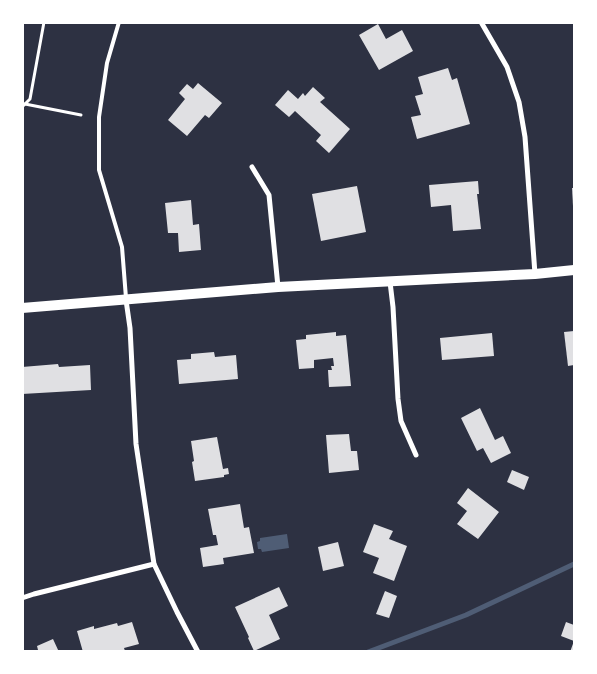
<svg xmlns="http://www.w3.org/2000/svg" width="597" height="674" viewBox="0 0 597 674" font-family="'Asap Condensed',sans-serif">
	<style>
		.water { fill: #4f5d75 }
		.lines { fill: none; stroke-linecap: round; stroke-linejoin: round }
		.stream { stroke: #4f5d75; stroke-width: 5 }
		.building { fill: #e0e0e3 }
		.path { stroke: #fff; stroke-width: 3 }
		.service { stroke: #fff; stroke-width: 4 }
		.minor { stroke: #fff; stroke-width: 5 }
		.secondary { stroke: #fff; stroke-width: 10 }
	</style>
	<rect width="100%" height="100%" fill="#2d3142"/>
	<path class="water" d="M287,534L289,548L262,552L261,549H258L257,542L260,541V538Z"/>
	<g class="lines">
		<path class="stream" d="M368,652L466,615L574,564"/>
	</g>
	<g class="building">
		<path d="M378,24L386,39L402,30L413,51L379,70L359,35Z"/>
		<path d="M448,68L452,80L457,78L470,124L417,139L411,117L421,115L415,96L423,94L418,77Z"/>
		<path d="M198,83L222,103L209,118L205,115L187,136L168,120L185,99L179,93L187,84L193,89Z"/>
		<path d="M313,87L325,98L320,102L350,129L329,153L316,141L321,135L295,111L289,117L275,105L288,90L298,99L303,93L305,96Z"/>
		<path d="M478,181L479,194H477L481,229L453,231L451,205L431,207L429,185Z"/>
		<path d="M357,186L366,232L321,241L312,194Z"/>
		<path d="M572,188H574V206H573Z"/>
		<path d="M191,200L193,225L199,224L201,250L179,252L178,233H168L165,203Z"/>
		<path d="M574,331V365L568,366L564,332Z"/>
		<path d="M336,332V336L346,335L351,386L329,387L328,370H332L331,366H334L333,358L314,360V368L299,369L296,340L306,339V335Z"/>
		<path d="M492,333L494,356L442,360L440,338Z"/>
		<path d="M214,352L215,357L236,355L238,379L179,384L177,360L191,359V354Z"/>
		<path d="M58,364L59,367L90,365L91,390L22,394V367Z"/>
		<path d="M480,408L495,440L503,436L511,453L491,463L483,448L477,451L461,418Z"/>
		<path d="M349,434L351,451H357L359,470L329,473L326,435Z"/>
		<path d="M217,437L223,469L228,468L229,474L224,475V477L195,481L192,462L194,461L191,441Z"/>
		<path d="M512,470L529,477L524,490L507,482Z"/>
		<path d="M468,488L499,512L478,539L457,524L467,511L457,503Z"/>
		<path d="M240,504L244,528L249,527L254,553L223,558L224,564L203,567L200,548L218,545L216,535H213L208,509Z"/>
		<path d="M374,524L393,531L389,539L407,546L394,581L373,573L379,558L363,552Z"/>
		<path d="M338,542L344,566L323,571L318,547Z"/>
		<path d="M279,587L288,606L269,615L280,639L254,651L248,638L249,637L235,607Z"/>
		<path d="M385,591L397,596L389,618L376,614Z"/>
		<path d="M132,622L139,644L124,648L125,651L123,652H83L77,631L94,626V629L117,623L118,626Z"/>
		<path d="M566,622L574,625V652H570L574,641L561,636Z"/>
		<path d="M53,639L59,652H34L38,650L37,646Z"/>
	</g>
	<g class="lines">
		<g class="path">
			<path d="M25,104L81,115"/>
			<path d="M22,107L30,99L44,22"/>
		</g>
		<path class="service" d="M119,22L107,63L99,117V170L122,247L126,298"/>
		<g class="minor">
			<path d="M481,22L507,67L519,102L525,137L535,274"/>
			<path d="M252,167L269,195L278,287"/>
			<path d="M390,282L393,307L398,399L401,421L416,455"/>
			<path d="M126,300L130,328L136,444L154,564L177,612L198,652"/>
			<path d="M22,598L34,594L154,564"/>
		</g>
		<path class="secondary" d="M22,308L278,287L535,274L574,270"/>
	</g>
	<rect width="597" height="674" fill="none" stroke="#ffffff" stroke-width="48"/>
</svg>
